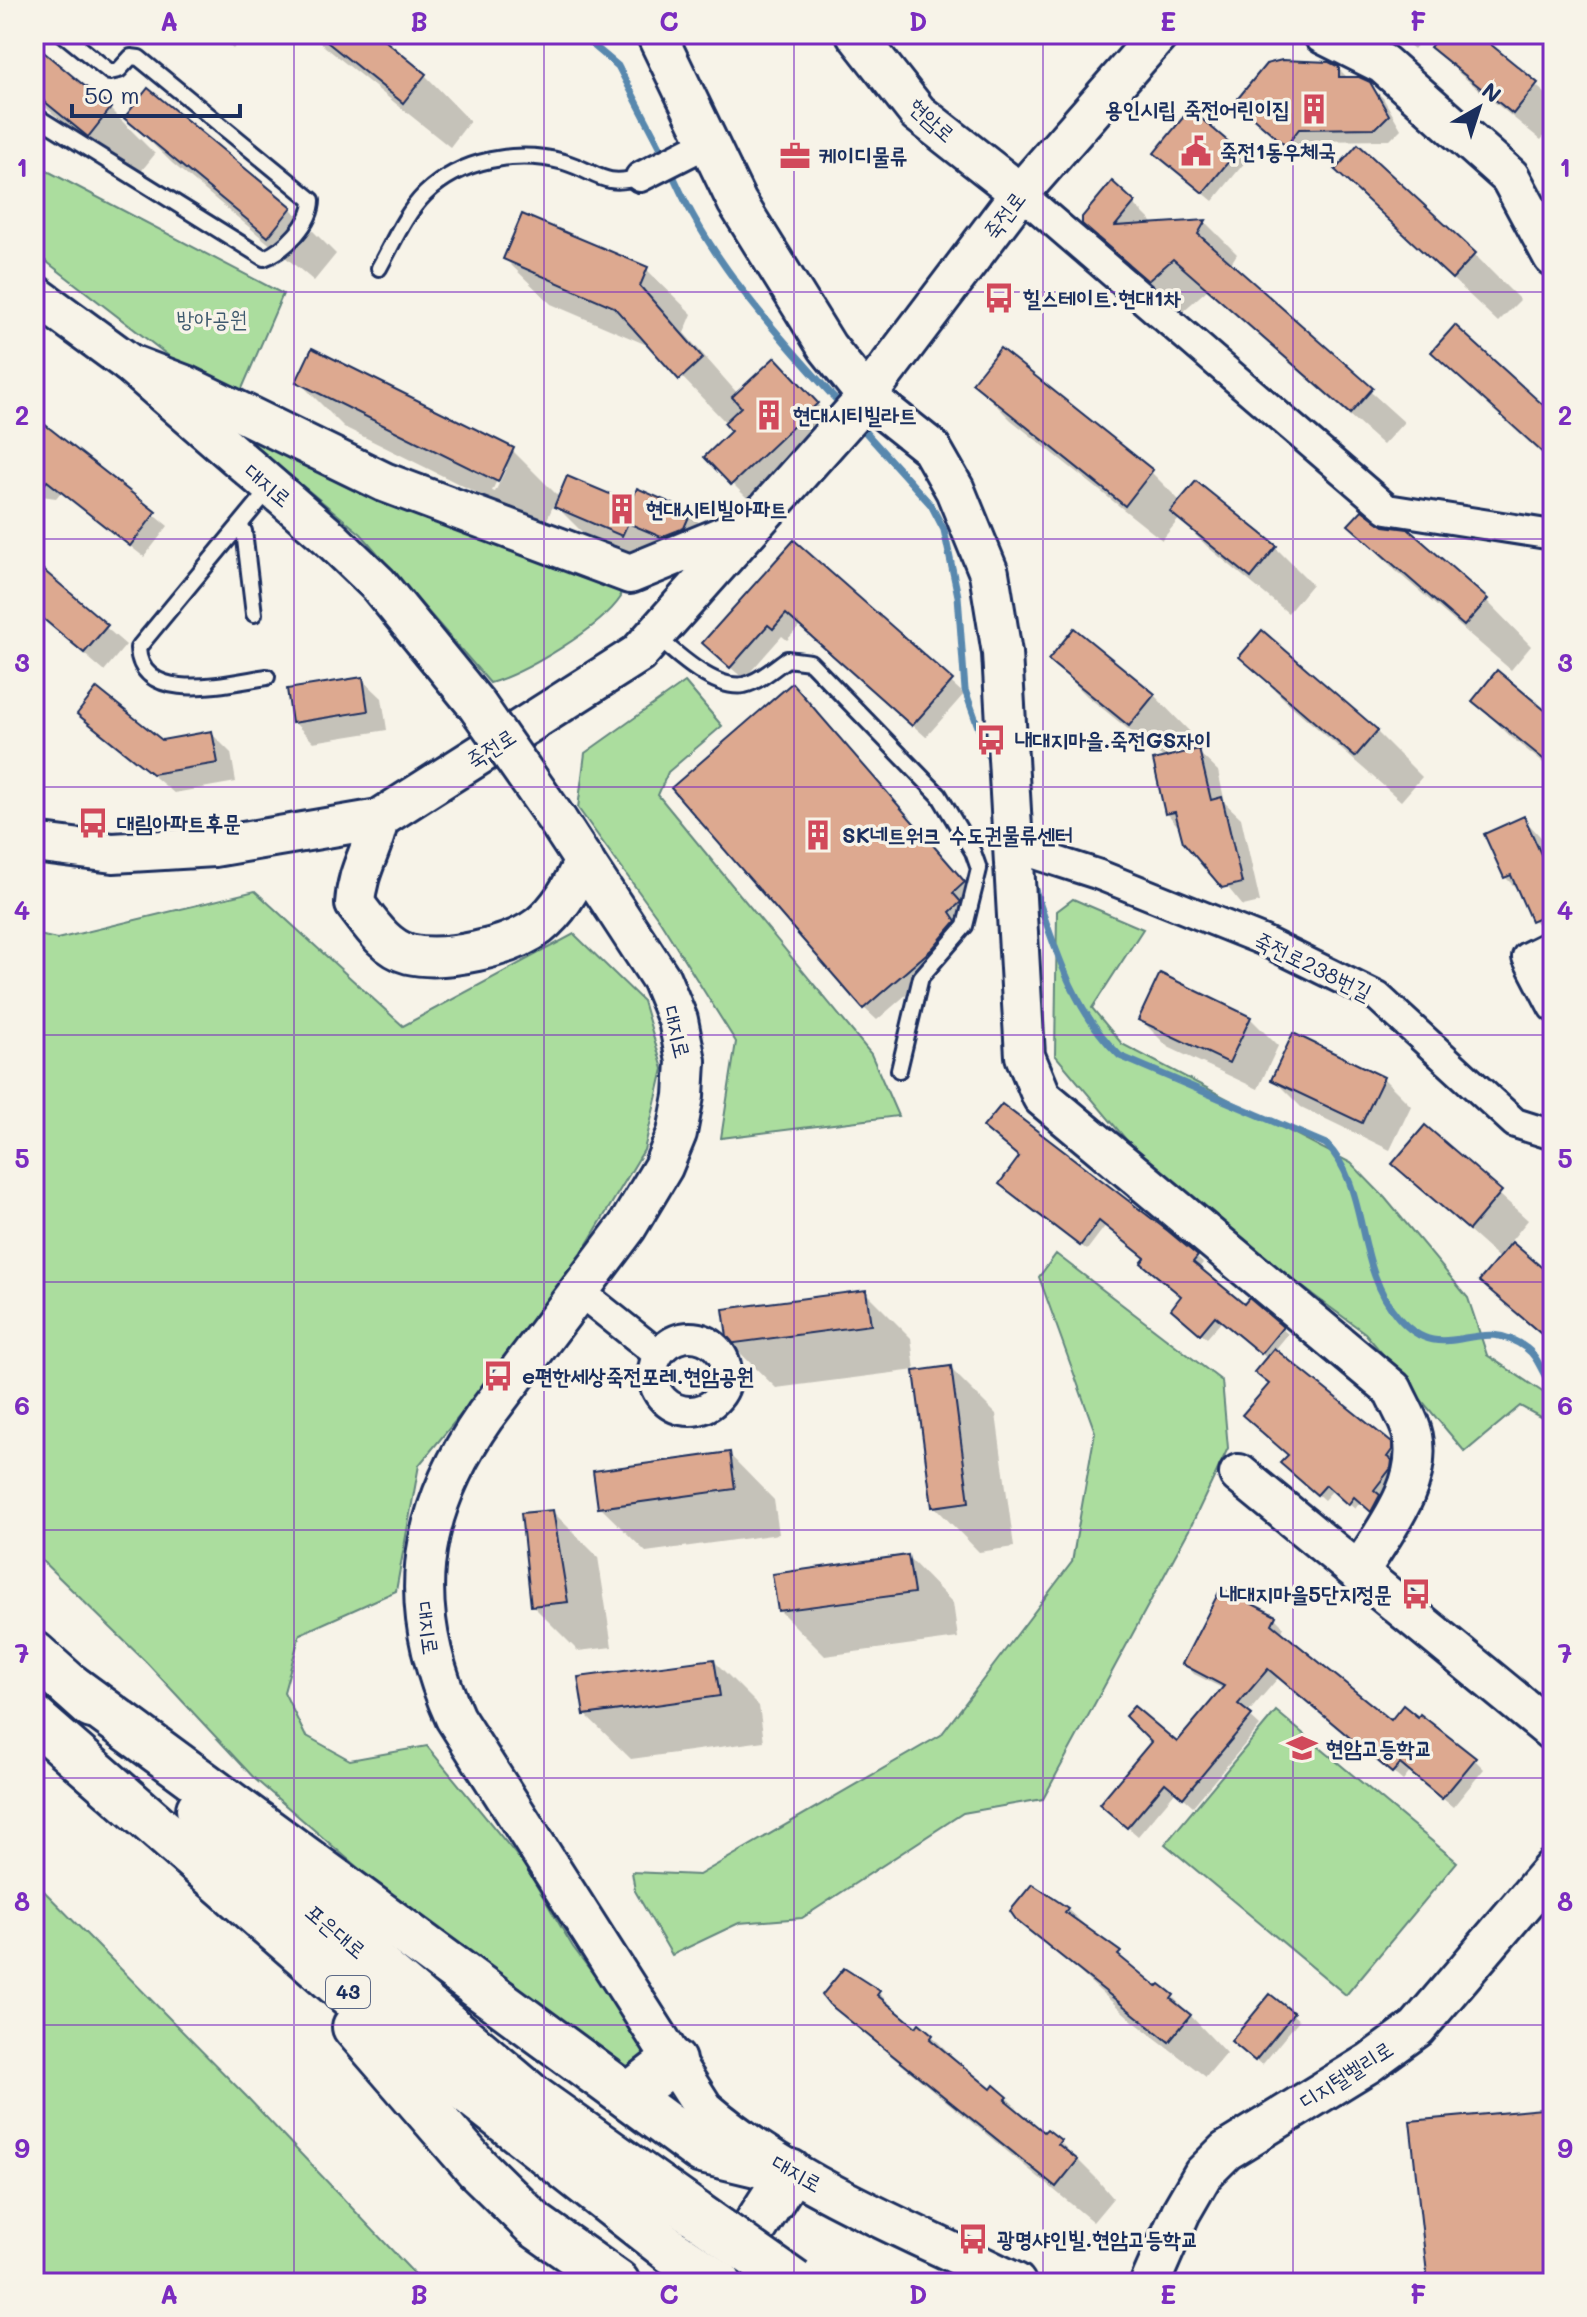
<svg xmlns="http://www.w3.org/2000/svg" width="1587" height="2317" viewBox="0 0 1587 2317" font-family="Mali,'Poor Story',sans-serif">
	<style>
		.green { fill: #abdd9e; stroke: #63867e; stroke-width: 2 }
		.shadow { fill: #0003; fill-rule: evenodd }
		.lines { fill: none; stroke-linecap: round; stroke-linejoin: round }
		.stream { stroke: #5988ae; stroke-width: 7 }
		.building { fill: #dda990; stroke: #1b2f5e; stroke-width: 2 }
		.lane-casing { stroke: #1b2f5e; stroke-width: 20 }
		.street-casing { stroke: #1b2f5e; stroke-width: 34 }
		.secondary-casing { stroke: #1b2f5e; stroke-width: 44 }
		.highway-casing { stroke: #1b2f5e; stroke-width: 50 }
		.lane { stroke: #f7f3e8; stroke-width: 14 }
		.street { stroke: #f7f3e8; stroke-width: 28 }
		.secondary { stroke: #f7f3e8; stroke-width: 38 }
		.highway { stroke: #f7f3e8; stroke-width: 44 }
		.secondary-bridge-casing { stroke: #1b2f5e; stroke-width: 44; stroke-linecap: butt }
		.highway-bridge-casing { stroke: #1b2f5e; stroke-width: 50; stroke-linecap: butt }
		.secondary-bridge { stroke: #f7f3e8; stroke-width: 38 }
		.highway-bridge { stroke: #f7f3e8; stroke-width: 44 }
		.grid { fill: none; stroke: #7b2cbf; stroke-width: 2; stroke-opacity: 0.55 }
		.labels { text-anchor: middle; stroke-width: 7; stroke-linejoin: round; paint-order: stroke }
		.shield { fill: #f7f3e8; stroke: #5d6a87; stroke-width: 2 }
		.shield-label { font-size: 20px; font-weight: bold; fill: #1b2f5e }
		.poi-label { font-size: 22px; font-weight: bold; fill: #1b2f5e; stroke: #f7f3e8; text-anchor: start }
		.street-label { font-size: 22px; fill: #1b2f5e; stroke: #f7f3e8 }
		.park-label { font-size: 22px; fill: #3f5a6e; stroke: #f7f3e8 }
		.neatline { fill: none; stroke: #7b2cbf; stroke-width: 3 }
		.grid-label { font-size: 26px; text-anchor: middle; font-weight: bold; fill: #7b2cbf }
	</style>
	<rect width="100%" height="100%" fill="#f7f3e8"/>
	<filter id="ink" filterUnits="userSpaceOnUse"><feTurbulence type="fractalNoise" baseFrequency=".0125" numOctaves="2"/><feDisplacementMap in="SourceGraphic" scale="16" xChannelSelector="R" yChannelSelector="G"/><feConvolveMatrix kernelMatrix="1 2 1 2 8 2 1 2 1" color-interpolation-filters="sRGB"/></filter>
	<g filter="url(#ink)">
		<g class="green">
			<path d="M34,164L283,294L241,391L187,370L34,252Z"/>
			<path d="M204,415L618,587L621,597C601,628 525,673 490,683L361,534L286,472Z"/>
			<path d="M685,682L722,726L668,772L658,795L871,1054L898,1116L721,1138L736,1042L660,921L578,808L585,753Z"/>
			<path d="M255,891L403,1026L574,934L643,1001L663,1069L644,1150L547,1310L419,1465L396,1591L300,1634L284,1692L305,1735L350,1760L427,1746L523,1863L573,1947L620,2010L653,2063L632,2078L459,1955L255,1779L146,1662L34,1553V934L57,939Z"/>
			<path d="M1073,899L1143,929L1092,1008L1122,1044L1351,1163L1385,1198L1468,1298L1487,1355L1553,1399V1424L1520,1406L1465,1452L1365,1333L1165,1186L1055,1055L1057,911Z"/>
			<path d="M1056,1254L1222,1381L1228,1448L1190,1528L1043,1799L963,1813L802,1918L739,1923L672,1955L635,1891L632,1872L699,1875L941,1735L1072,1562L1095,1432L1039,1277Z"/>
			<path d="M1276,1711L1457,1862L1346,1995L1165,1844Z"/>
			<path d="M34,1881L247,2097L423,2283H34Z"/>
		</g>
		<g class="shadow">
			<path d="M215,34H245L233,49Z"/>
			<path d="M309,34H374L425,75L470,121L450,147Z"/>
			<path d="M1396,34H1426L1414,49Z"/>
			<path d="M1444,34H1475L1553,100V126L1541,140L1461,75L1433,47Z"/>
			<path d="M34,47L110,109L155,154L134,180L34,98Z"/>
			<path d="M1338,68L1349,79L1369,84L1383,98L1401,129L1390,140L1312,141L1300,157L1250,115Z"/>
			<path d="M148,91L291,209L336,254L314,281L172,163L126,118Z"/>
			<path d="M1190,112L1246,161L1213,201L1166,162Z"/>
			<path d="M1553,141V155L1547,149Z"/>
			<path d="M1337,170L1474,254L1520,300L1498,322Z"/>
			<path d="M1133,203L1155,225L1205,222L1237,254L1230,265L1404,422L1383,445L1207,290L1182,312L1084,223Z"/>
			<path d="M505,259L646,269L692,314L684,333L738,394L794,379L836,424L752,503L706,457L734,431L654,348L551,304Z"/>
			<path d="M313,351L512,450L560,498L690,514L718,541L650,563L584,534L554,504L544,526L344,427L299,382ZM503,467H507L495,492L492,491Z"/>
			<path d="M1434,352L1553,416V464L1479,397Z"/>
			<path d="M974,383L1151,472L1181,502L1196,483L1276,548L1312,584L1288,613L1209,548L1179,519L1162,540L1011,420Z"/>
			<path d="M34,417L168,526L144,557L61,492L56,498L34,495Z"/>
			<path d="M1351,525L1486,600L1531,646L1511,670L1396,571Z"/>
			<path d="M794,542L964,694L926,737L800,626L787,640L782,636L744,679L717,656Z"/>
			<path d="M34,565L126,645L104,671L34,611Z"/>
			<path d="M1263,633L1377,732L1422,777L1401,801L1287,702L1242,657Z"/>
			<path d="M1051,660L1154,695L1190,732L1168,759L1198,752L1218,771L1225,803L1241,818L1260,902L1243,906L1167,813L1165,759L1087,696Z"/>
			<path d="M362,679L382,698L387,730L313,742L294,722Z"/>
			<path d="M805,698L977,896L962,926L967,935L945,961L877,1020L864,1008Z"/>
			<path d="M1475,701L1553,719V771L1511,737Z"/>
			<path d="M79,714L161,742L211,733L231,753L236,782L174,793Z"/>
			<path d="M1523,818L1553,850V940L1533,919L1521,893L1505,877Z"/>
			<path d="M1250,1018L1278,1046L1258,1089L1168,1047L1140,1019Z"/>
			<path d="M1383,1078L1411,1106L1390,1150L1301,1107L1273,1079Z"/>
			<path d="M1425,1128L1528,1220L1510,1242L1553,1279V1346L1481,1281L1500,1259L1394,1164Z"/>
			<path d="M1008,1190L1166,1232L1203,1263L1198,1269L1244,1307L1249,1301L1282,1329L1288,1334L1274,1351L1397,1451L1392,1463L1396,1474L1379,1497L1385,1503L1378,1516L1361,1501L1355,1509L1333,1490L1324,1500L1289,1469L1290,1455L1268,1359L1222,1321L1207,1338L1179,1315L1184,1297L1147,1259L1106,1225L1087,1250Z"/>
			<path d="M865,1292L911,1338L915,1370L776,1388L730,1343Z"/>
			<path d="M950,1368L996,1414L1014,1547L979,1552L934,1506Z"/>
			<path d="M729,1454L774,1500L779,1534L646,1552L600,1507Z"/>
			<path d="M553,1512L598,1557L612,1647L578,1651L532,1605Z"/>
			<path d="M908,1557L953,1603L958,1638L825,1656L779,1610Z"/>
			<path d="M1275,1618L1284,1627L1281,1634L1391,1723L1474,1759L1484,1769L1453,1807L1410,1772L1403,1781L1279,1677L1247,1714L1260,1726L1193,1806L1176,1791L1138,1836L1111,1813L1177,1745L1224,1689L1194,1674L1185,1664Z"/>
			<path d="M714,1661L759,1706L764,1741L631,1759L585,1714Z"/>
			<path d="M1067,1909L1152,1986L1173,1997L1226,2053L1206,2077L1133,2021L1012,1911Z"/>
			<path d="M844,1970L879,1993L916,2030L919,2026L932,2036L968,2072L991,2091L1007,2098L1044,2135L1047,2131L1060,2142L1096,2178L1113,2198L1093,2222L861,2031L824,1995Z"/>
			<path d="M1270,1996L1299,2020L1262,2065L1239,2047Z"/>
		</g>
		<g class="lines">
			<g class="stream">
				<path d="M580,34L618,66L665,156"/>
				<path d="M670,168C706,257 777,335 842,406"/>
				<path d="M858,424L931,505L944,530L958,596L965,690L992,766"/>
				<path d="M1033,884C1054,945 1072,1010 1120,1056L1326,1144C1370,1188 1354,1266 1398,1317C1444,1371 1476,1311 1526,1348C1539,1357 1542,1375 1553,1388"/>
			</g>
		</g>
		<g class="building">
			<path d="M317,34H377L426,74L403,103Z"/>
			<path d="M1441,34H1478L1538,83L1513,114L1430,47Z"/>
			<path d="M34,44L111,108L88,137L34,93Z"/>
			<path d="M1282,60L1329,62L1339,67V77H1359L1370,82L1389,115L1376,128L1299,129L1286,146L1235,102L1266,64Z"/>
			<path d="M148,88L292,207L268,237L124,118Z"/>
			<path d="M1190,109L1238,150L1203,193L1154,153Z"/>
			<path d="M1358,144L1476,253L1452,279L1335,170Z"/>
			<path d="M1112,181L1135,202L1115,226L1206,220L1198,234L1373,388L1350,414L1173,259L1148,281L1082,224V217Z"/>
			<path d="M522,214L648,267L640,286L703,358L679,380L614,307L503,259Z"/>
			<path d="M1455,325L1553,414V462L1431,352Z"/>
			<path d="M312,348L514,448L498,482L296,382Z"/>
			<path d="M1000,348L1153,470L1125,506L972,383Z"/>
			<path d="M775,357L818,403L731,485L704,457L731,431L724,423L741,407L732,397Z"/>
			<path d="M34,416L156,512L130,546L47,481L34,497Z"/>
			<path d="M567,476L631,503L637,488L691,512L684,528L661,537L628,523L622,536L554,507Z"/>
			<path d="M1196,481L1277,546L1251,578L1170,512Z"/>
			<path d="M1362,510L1384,526L1408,529L1488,599L1464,626L1348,525Z"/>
			<path d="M794,540L953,680L912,726L786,614L773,629L768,625L730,668L702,643Z"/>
			<path d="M34,562L108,625L84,653L34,611Z"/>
			<path d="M1074,628L1155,694L1129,726L1048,660Z"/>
			<path d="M1262,630L1378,730L1355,757L1239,657Z"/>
			<path d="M1497,670L1553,717V767L1472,701Z"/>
			<path d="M363,677L368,711L292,723L287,689Z"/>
			<path d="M792,683L965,882L953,893L961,902L950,912L956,921L932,949L863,1009L671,788Z"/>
			<path d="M97,688L162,740L212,731L218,763L152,774L77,714Z"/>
			<path d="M1199,749L1211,800L1222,797L1242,883L1222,888L1183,842L1175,812L1165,814L1153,760Z"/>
			<path d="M1524,816L1544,861L1553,857V911L1531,921L1511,875L1504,878L1484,834Z"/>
			<path d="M1160,973L1251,1017L1229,1063L1138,1020Z"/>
			<path d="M1293,1033L1384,1077L1362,1123L1271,1080Z"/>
			<path d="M1002,1104L1168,1231L1198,1256L1193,1262L1244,1304L1249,1298L1283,1327L1261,1354L1215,1316L1200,1334L1171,1309L1181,1296L1141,1263L1145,1258L1099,1221L1080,1246L999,1184L1019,1157L983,1127Z"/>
			<path d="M1425,1125L1502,1191L1469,1230L1392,1164Z"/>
			<path d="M1512,1242L1553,1277V1344L1479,1281Z"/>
			<path d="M866,1290L871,1325L728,1344L723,1309Z"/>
			<path d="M1274,1348L1392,1443V1450L1387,1457L1392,1460L1391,1468L1374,1490L1380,1495L1371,1512L1354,1497L1348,1505L1326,1485L1317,1495L1280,1463L1288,1455L1242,1415L1269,1384L1254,1372Z"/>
			<path d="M951,1366L969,1502L932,1507L914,1371Z"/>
			<path d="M730,1452L735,1489L598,1508L593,1471Z"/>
			<path d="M553,1510L568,1602L531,1606L521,1513Z"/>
			<path d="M908,1555L914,1593L778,1611L772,1574Z"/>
			<path d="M1221,1588L1276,1616L1272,1624L1391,1720L1403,1705L1418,1717L1420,1714L1476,1758L1442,1799L1400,1764L1392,1773L1268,1669L1238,1704L1252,1715L1183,1798L1165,1783L1127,1828L1099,1804L1151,1742L1125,1716L1134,1706L1177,1742L1224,1686L1182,1664Z"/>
			<path d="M714,1659L720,1696L584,1715L578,1677Z"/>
			<path d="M1032,1884L1068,1908L1065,1912L1121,1952L1118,1955L1157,1987L1160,1984L1174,1995L1171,1999L1191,2015L1169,2042L1017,1921L1010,1911Z"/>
			<path d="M844,1968L880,1991L877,1995L916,2027L919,2023L933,2035L930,2039L991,2089L994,2085L1008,2097L1005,2100L1044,2132L1047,2129L1061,2140L1058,2144L1078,2160L1056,2187L829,2004L822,1995Z"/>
			<path d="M1270,1994L1294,2013L1255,2061L1231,2041Z"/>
			<path d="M1553,2108V2283H1428L1410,2121Z"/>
		</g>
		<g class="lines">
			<g class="lane-casing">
				<g id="lane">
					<path d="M34,115L264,258C284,251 312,223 312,200L139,58L131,57L119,70L110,72L63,34"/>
					<path d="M379,268C393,243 405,214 425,194C461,159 518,149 564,162C597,172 603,188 640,177"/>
					<path d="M240,526L244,531L254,614"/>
					<path d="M657,637C677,655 715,690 744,685C760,681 774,668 787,659L810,662L939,795L973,852L979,869L965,926L921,977L899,1070"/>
					<path d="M267,677C231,682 141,707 138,648L271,487"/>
				</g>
			</g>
			<g class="street-casing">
				<g id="street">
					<path d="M640,177L709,142"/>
					<path d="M1020,193L1387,509L1553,535"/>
					<path d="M1016,848L1097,874L1262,940L1378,997L1515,1123L1553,1135"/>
					<path d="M1553,944L1527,957L1553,1007"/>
					<path d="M579,1291L658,1354"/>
					<circle cx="690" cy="1374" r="37"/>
				</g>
			</g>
			<g class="secondary-casing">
				<g id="secondary">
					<path d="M656,34L737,202L783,276L827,347L867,397L931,448L955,490L989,573L1002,653L1025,1056L1042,1097L1393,1390C1399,1404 1410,1421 1413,1436C1423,1485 1383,1532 1359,1572"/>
					<path d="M856,34L918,113L1020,193"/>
					<path d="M1323,34L1383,64L1510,177L1553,257"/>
					<path d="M34,294L130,364L329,537L378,584L476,704"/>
					<path d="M130,364L185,385L384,482L630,574L745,527"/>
					<path d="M379,819C372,853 357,869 355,904C369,922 385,948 409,954C444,962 510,948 539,926C560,909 574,884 584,860"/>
					<path d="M557,820L661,979L678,1020L686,1061L684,1096L677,1133L663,1167L627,1227L485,1416C416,1515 405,1607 455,1718L704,2109C794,2187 911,2230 1016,2283"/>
					<path d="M34,843L113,853L214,847L379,819L638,654L859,406L1020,193L1159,34"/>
					<path d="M1239,1474L1553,1732"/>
					<path d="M1150,2283L1181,2212L1203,2174L1226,2151L1369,2063L1417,2028L1553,1868"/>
				</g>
			</g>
			<g class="highway-casing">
				<g id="highway">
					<path d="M34,1654L92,1706"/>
					<path d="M70,1686L702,2151L790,2172L722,2278"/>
					<path d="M34,1719L395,2034L673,2252"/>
					<path d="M199,1809L251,1859L536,2100L696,2214"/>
					<path d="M355,2027L477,2168L535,2225L617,2283"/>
					<path d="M628,2096L673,2061"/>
				</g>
			</g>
			<use href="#lane" class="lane"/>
			<use href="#street" class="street"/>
			<use href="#secondary" class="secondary"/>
			<use href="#highway" class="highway"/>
			<g class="secondary-bridge-casing">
				<path id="secondary-bridge" d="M476,704L557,820"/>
			</g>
			<g class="highway-bridge-casing">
				<g id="highway-bridge">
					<path d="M696,2214L794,2283"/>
					<path d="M673,2252L719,2283"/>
				</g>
			</g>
			<use href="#secondary-bridge" class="secondary-bridge"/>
			<use href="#highway-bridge" class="highway-bridge"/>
		</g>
	</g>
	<path class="grid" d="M294,34V2283M544,34V2283M794,34V2283M1043,34V2283M1293,34V2283M34,292H1553M34,539H1553M34,787H1553M34,1035H1553M34,1282H1553M34,1530H1553M34,1778H1553M34,2025H1553"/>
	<defs>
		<g id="building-bare" transform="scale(2.4)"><path d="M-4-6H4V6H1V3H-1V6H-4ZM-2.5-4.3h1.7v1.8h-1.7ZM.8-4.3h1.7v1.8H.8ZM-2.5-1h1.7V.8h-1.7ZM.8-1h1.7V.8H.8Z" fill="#d1495b" stroke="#f7f3e8" stroke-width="2.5" paint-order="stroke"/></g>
		<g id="civic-bare" transform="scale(2.4)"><path d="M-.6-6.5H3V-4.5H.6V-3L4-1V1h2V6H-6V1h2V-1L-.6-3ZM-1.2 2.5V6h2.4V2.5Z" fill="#d1495b" stroke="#f7f3e8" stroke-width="2.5" paint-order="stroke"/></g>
		<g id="office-bare" transform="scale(2.4)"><path d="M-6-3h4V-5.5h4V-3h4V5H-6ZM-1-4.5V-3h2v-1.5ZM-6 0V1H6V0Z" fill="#d1495b" stroke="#f7f3e8" stroke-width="2.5" paint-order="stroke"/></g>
		<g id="bus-bare" transform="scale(2.4)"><path d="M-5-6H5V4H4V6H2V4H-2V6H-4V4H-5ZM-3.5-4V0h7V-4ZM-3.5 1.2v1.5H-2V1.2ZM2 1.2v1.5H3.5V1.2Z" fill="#d1495b" stroke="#f7f3e8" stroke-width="2.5" paint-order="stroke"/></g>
		<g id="school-bare" transform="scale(2.4)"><path d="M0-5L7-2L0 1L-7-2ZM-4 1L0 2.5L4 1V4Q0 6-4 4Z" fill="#d1495b" stroke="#f7f3e8" stroke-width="2.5" paint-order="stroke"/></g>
	</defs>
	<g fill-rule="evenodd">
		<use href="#building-bare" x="1314" y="109"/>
		<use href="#civic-bare" x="1196" y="151"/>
		<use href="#office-bare" x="795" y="156"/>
		<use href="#bus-bare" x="999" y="298"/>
		<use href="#building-bare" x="769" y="415"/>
		<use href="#building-bare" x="622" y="509"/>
		<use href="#bus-bare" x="991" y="740"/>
		<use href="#bus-bare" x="93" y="823"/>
		<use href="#building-bare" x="818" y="835"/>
		<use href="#bus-bare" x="498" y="1376"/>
		<use href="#bus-bare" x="1416" y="1594"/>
		<use href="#school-bare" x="1302" y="1748"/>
		<use href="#bus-bare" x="973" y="2239"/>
	</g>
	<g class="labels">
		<rect class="shield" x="326" y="1976" width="44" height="32" rx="6"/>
		<g class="shield-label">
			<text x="348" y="1999">43</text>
		</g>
		<g class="poi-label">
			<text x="1290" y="117" text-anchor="end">용인시립 죽전어린이집</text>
			<text x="1220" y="159">죽전1동우체국</text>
			<text x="819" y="164">케이디물류</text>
			<text x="1023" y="306">힐스테이트.현대1차</text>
			<text x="793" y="423">현대시티빌라트</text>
			<text x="646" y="517">현대시티빌아파트</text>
			<text x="1015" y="748">내대지마을.죽전GS자이</text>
			<text x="117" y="831">대림아파트후문</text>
			<text x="842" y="843">SK네트워크 수도권물류센터</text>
			<text x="522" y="1384">e편한세상죽전포레.현암공원</text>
			<text x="1392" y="1602" text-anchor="end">내대지마을5단지정문</text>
			<text x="1326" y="1756">현암고등학교</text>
			<text x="997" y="2247">광명샤인빌.현암고등학교</text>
		</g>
		<g class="street-label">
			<text transform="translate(932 120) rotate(42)" y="8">현암로</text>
			<text transform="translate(1004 215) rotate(-53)" y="8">죽전로</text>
			<text transform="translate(268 485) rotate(40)" y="8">대지로</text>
			<text transform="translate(491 748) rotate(-33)" y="8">죽전로</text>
			<text transform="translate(1313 966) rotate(26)" y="8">죽전로238번길</text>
			<text transform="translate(677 1032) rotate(76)" y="8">대지로</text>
			<text transform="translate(428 1628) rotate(82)" y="8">대지로</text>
			<text transform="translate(336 1931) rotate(40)" y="8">포은대로</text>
			<text transform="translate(1346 2075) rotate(-33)" y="8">디지털벨리로</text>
			<text transform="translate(797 2173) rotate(29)" y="8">대지로</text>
		</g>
		<g class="park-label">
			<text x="212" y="327">방아공원</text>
		</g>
	</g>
	<rect width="1587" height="2317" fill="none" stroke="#f7f3e8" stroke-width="88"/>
	<g transform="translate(1479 108) rotate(39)" stroke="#f7f3e8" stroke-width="6" paint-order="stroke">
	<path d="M0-6L14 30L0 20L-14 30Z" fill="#1b2f5e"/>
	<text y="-12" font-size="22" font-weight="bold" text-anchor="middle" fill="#1b2f5e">N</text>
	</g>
	<path d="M72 104v12h168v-12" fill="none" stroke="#1b2f5e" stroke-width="4"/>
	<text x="84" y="104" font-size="24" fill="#1b2f5e" stroke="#f7f3e8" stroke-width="6" paint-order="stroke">50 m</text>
	<rect x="44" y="44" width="1499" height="2229" class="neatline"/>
	<g class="grid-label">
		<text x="169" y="31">A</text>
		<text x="419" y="31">B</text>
		<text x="669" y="31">C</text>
		<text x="918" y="31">D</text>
		<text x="1168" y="31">E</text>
		<text x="1418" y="31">F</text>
		<text x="22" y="177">1</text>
		<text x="1565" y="177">1</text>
		<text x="22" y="425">2</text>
		<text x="1565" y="425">2</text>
		<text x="22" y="672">3</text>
		<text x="1565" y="672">3</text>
		<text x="22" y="920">4</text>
		<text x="1565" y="920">4</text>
		<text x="22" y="1168">5</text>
		<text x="1565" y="1168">5</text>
		<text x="22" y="1415">6</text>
		<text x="1565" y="1415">6</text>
		<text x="22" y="1663">7</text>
		<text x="1565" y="1663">7</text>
		<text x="22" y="1911">8</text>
		<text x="1565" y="1911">8</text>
		<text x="22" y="2158">9</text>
		<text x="1565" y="2158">9</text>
		<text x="169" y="2304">A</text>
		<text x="419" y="2304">B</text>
		<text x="669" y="2304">C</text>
		<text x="918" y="2304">D</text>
		<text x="1168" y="2304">E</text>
		<text x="1418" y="2304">F</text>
	</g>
</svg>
